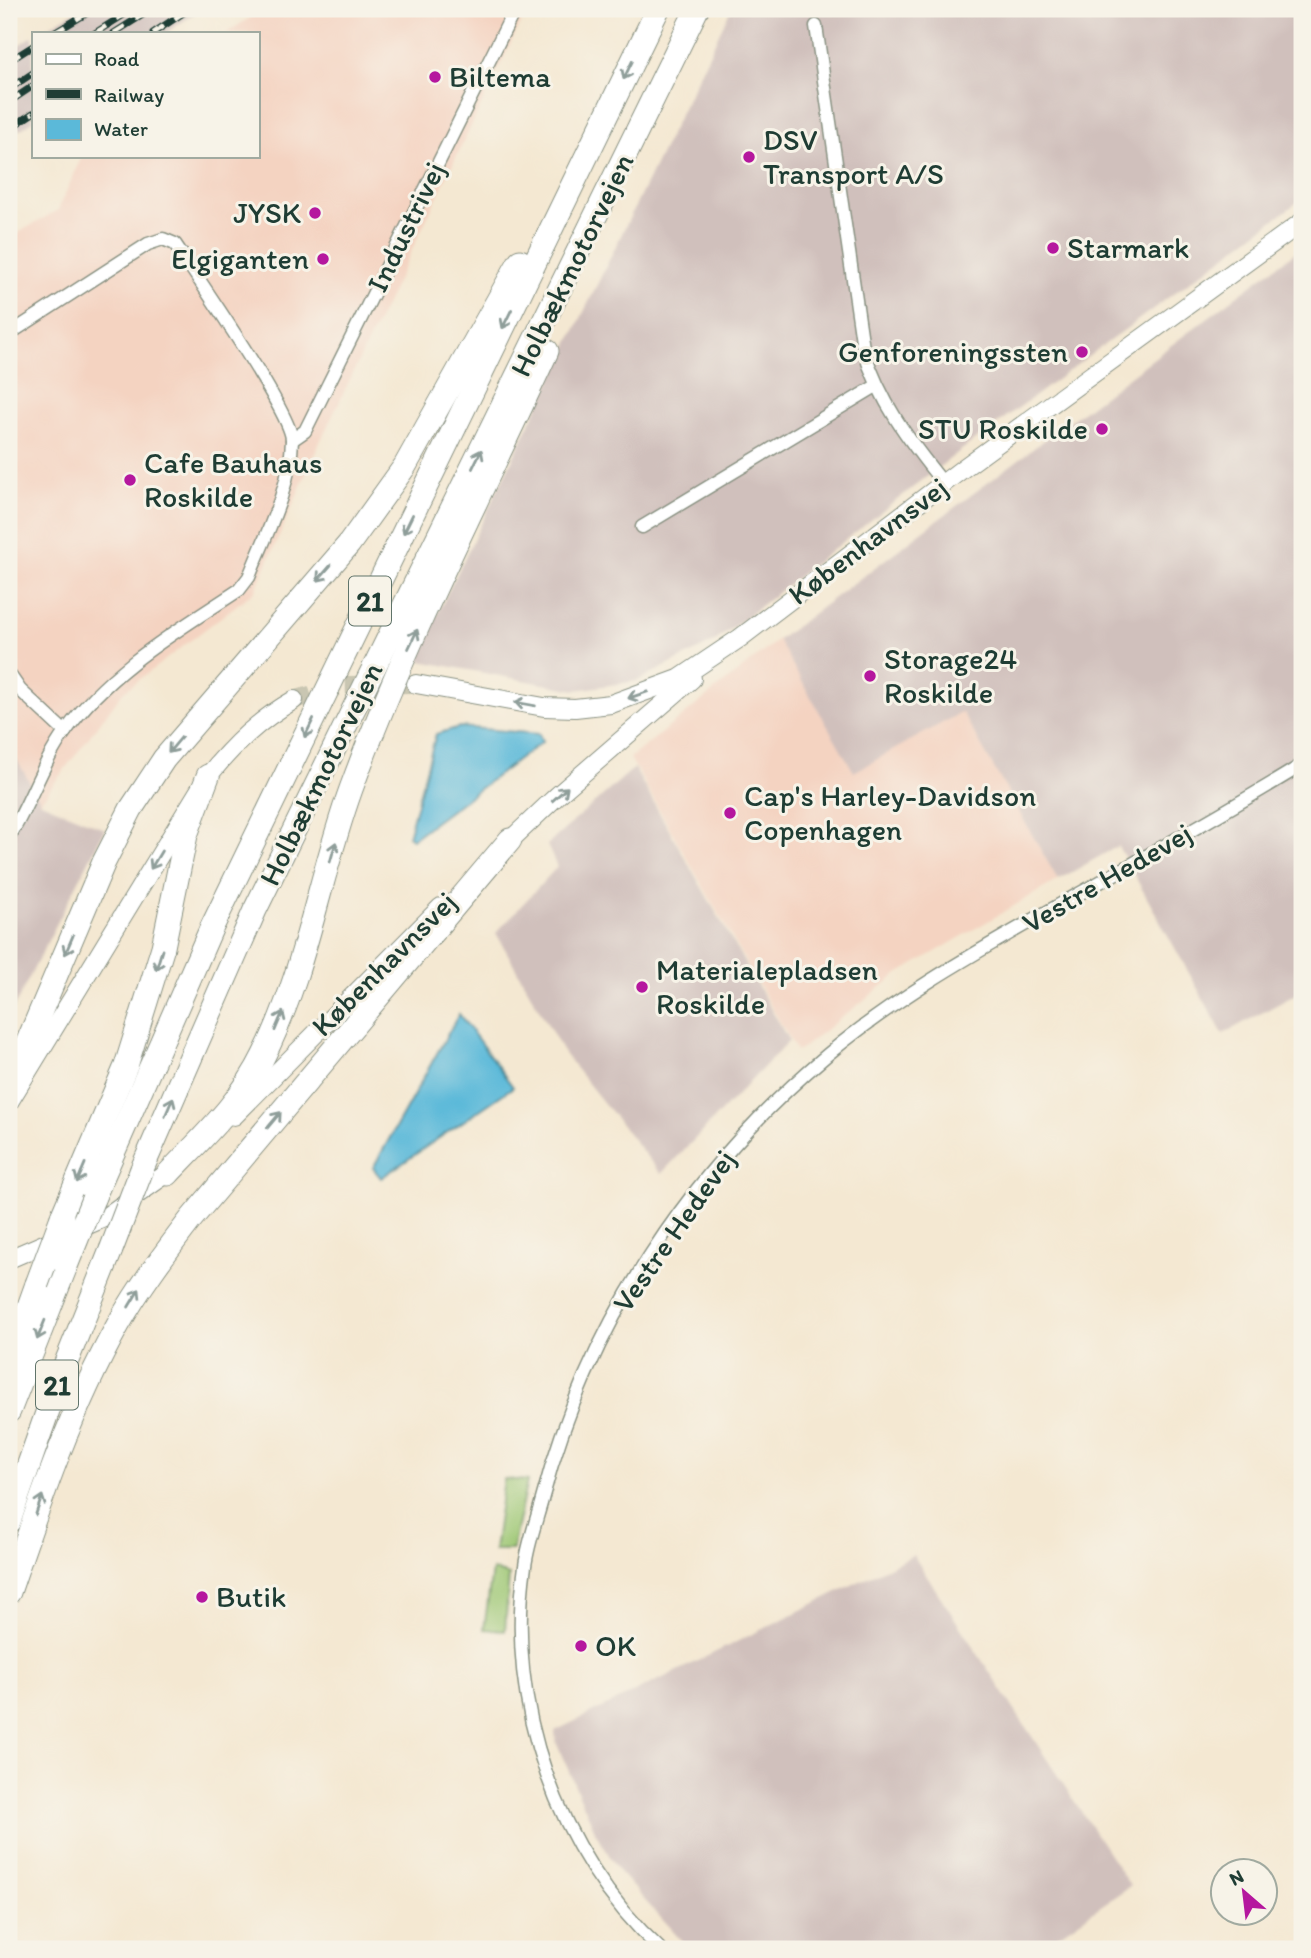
<svg xmlns="http://www.w3.org/2000/svg" width="1311" height="1958" viewBox="0 0 1311 1958" font-family="Itim,sans-serif">
	<style>
		.built { fill: #f4d3c1 }
		.industrial { fill: #d0c0bc }
		.green { fill: #9ec774; stroke: #5e8254; stroke-width: 2 }
		.water { fill: #5bb9d9; stroke: #3d7b86; stroke-width: 2 }
		.lines { fill: none; stroke-linecap: round; stroke-linejoin: round }
		.secondary-tunnel { stroke: #c9c6b2; stroke-width: 18; stroke-dasharray: 18 9; stroke-linecap: butt }
		.street-casing { stroke: #8a9283; stroke-width: 15 }
		.secondary-casing { stroke: #8a9283; stroke-width: 20 }
		.highway-casing { stroke: #8a9283; stroke-width: 25 }
		.street { stroke: #fff; stroke-width: 12 }
		.secondary { stroke: #fff; stroke-width: 18 }
		.highway { stroke: #fff; stroke-width: 23 }
		.rail-casing { stroke: #1f3d34; stroke-width: 7 }
		.rail { stroke: #f7f3e8; stroke-width: 4.5; stroke-dasharray: 13; stroke-linecap: butt }
		.highway-bridge-casing { stroke: #8a9283; stroke-width: 25; stroke-linecap: butt }
		.highway-bridge { stroke: #fff; stroke-width: 23 }
		.oneway { stroke: #8f9e9a }
		.poi-dot { fill: #b5179e; stroke: #f7f3e8; stroke-width: 2.5 }
		.labels { text-anchor: middle; stroke-width: 6; stroke-linejoin: round; paint-order: stroke }
		.shield { fill: #f7f3e8; stroke: #60746a; stroke-width: 2 }
		.shield-label { font-size: 28px; font-weight: bold; fill: #1f3d34 }
		.poi-label { font-size: 30px; fill: #1f3d34; stroke: #f7f3e8; text-anchor: start }
		.street-label { font-size: 30px; fill: #1f3d34; stroke: #f7f3e8 }
	</style>
	<rect width="100%" height="100%" fill="#f7f3e8"/>
	<filter id="ink" filterUnits="userSpaceOnUse"><feTurbulence type="fractalNoise" baseFrequency=".0143" numOctaves="2"/><feDisplacementMap in="SourceGraphic" scale="14" xChannelSelector="R" yChannelSelector="G"/><feConvolveMatrix kernelMatrix="1 2 1 2 8 2 1 2 1" color-interpolation-filters="sRGB"/></filter>
	<filter id="wash" filterUnits="userSpaceOnUse"><feTurbulence type="fractalNoise" baseFrequency=".00686" numOctaves="4" result="noise"/><feDisplacementMap in="SourceGraphic" scale="28" xChannelSelector="R" yChannelSelector="G"/><feGaussianBlur stdDeviation="1.57" result="paint"/><feColorMatrix in="noise" values="0 0 0 0 0 0 0 0 0 0 0 0 0 0 0 0 0 1.4 0 .05"/><feComposite in="paint" operator="in"/></filter>
	<g filter="url(#wash)">
		<rect width="100%" height="100%" fill="#f4e8d2"/>
		<g class="built">
			<path d="M264,9H527L320,442L255,591L123,692L40,802L9,746V238L58,210L82,156H257V33H226Z"/>
			<path d="M879,565L1058,880L898,974L797,1052L630,758L778,640Z"/>
		</g>
		<g class="industrial">
			<path d="M78,9H202L165,33H38Z"/>
			<path d="M731,9H1302V199L956,454L714,642L637,681L576,690L415,660Z"/>
			<path d="M33,36V121L18,131L9,116V51Z"/>
			<path d="M1302,247V991L1223,1034L1118,846L1058,880L962,712L854,772L778,640Z"/>
			<path d="M9,746L41,802L105,829L9,1017Z"/>
			<path d="M634,768L789,1041L661,1174L565,1055L496,933L557,867L547,845Z"/>
			<path d="M913,1555L1130,1886L1038,1949H689L619,1872L596,1833L556,1742L555,1731Z"/>
		</g>
		<g class="green">
			<path d="M504,1479L527,1481L512,1550H494Z"/>
			<path d="M492,1570L509,1575L505,1631L484,1629Z"/>
		</g>
		<g class="water">
			<path d="M460,727L539,734L542,742L412,839L408,836L436,734Z"/>
			<path d="M459,1014L513,1087L381,1178L373,1168Z"/>
		</g>
	</g>
	<g filter="url(#ink)">
		<g class="lines">
			<path class="secondary-tunnel" d="M294,700L342,685L416,684"/>
			<g class="street-casing">
				<g id="street">
					<path d="M816,26L863,348C880,402 909,441 944,484"/>
					<path d="M9,334L148,244L163,239L175,244C195,274 292,414 292,440C291,487 266,534 249,577L239,590C177,631 109,670 65,732C41,765 30,804 9,837"/>
					<path d="M292,440L305,431L515,9"/>
					<path d="M642,527L876,386"/>
					<path d="M9,674L20,690L65,732"/>
					<path d="M660,1949C557,1854 505,1704 525,1566C528,1543 537,1519 543,1496C588,1325 691,1169 827,1055C893,1000 966,958 1040,916C1128,866 1216,818 1302,765"/>
				</g>
			</g>
			<g class="secondary-casing">
				<g id="secondary">
					<path d="M416,684L544,707L575,708L611,704L679,679L740,638L965,467L1302,222"/>
					<path d="M501,849L558,795L692,679"/>
					<path d="M9,1102L208,776C234,744 259,720 294,700"/>
					<path d="M234,1116L441,907"/>
					<path d="M9,1259L104,1218L176,1167"/>
				</g>
			</g>
			<g class="highway-casing">
				<g id="highway">
					<path d="M9,1086L104,862L131,809L164,759L349,544L405,466L520,261"/>
					<path d="M142,1169L255,910L697,9"/>
					<path d="M168,1174C203,1137 242,1101 264,1055C306,971 319,877 351,789C406,639 480,496 547,351"/>
					<path d="M93,1199L211,929L658,9"/>
					<path d="M62,1217L126,1066L163,947L186,835L208,776"/>
					<path d="M9,1362L37,1284"/>
					<path d="M9,1411L66,1266"/>
					<path d="M9,1521L54,1393L111,1250"/>
					<path d="M9,1592C40,1501 71,1409 118,1325C139,1287 165,1253 191,1219L510,840"/>
				</g>
			</g>
			<use href="#street" class="street"/>
			<use href="#secondary" class="secondary"/>
			<use href="#highway" class="highway"/>
			<g class="rail-casing">
				<g id="rail">
					<path d="M54,33L94,9"/>
					<path d="M95,33L133,9"/>
					<path d="M114,33L152,9"/>
					<path d="M153,33L189,9"/>
					<path d="M9,61L33,46"/>
					<path d="M9,89L33,73"/>
					<path d="M9,102L33,86"/>
					<path d="M9,129L33,113"/>
				</g>
			</g>
			<use href="#rail" class="rail"/>
			<g class="highway-bridge-casing">
				<g id="highway-bridge">
					<path d="M111,1250L142,1169"/>
					<path d="M66,1266L93,1199"/>
					<path d="M37,1284L62,1217"/>
				</g>
			</g>
			<use href="#highway-bridge" class="highway-bridge"/>
		</g>
		<defs><path id="oneway-shaft" d="M-6 0H5M1.5-3L5.5 0L1.5 3" fill="none" stroke-width="1.6" stroke-linecap="round" stroke-linejoin="round" transform="scale(1.75)"/></defs>
		<g class="oneway">
			<use href="#oneway-shaft" transform="translate(628 70) rotate(116)"/>
			<use href="#oneway-shaft" transform="translate(507 319) rotate(116)"/>
			<use href="#oneway-shaft" transform="translate(477 459) rotate(-64)"/>
			<use href="#oneway-shaft" transform="translate(408 524) rotate(116)"/>
			<use href="#oneway-shaft" transform="translate(324 573) rotate(131)"/>
			<use href="#oneway-shaft" transform="translate(413 639) rotate(-65)"/>
			<use href="#oneway-shaft" transform="translate(638 695) rotate(161)"/>
			<use href="#oneway-shaft" transform="translate(525 704) rotate(-170)"/>
			<use href="#oneway-shaft" transform="translate(309 728) rotate(116)"/>
			<use href="#oneway-shaft" transform="translate(175 745) rotate(130)"/>
			<use href="#oneway-shaft" transform="translate(560 794) rotate(-42)"/>
			<use href="#oneway-shaft" transform="translate(333 852) rotate(-74)"/>
			<use href="#oneway-shaft" transform="translate(156 860) rotate(121)"/>
			<use href="#oneway-shaft" transform="translate(69 945) rotate(113)"/>
			<use href="#oneway-shaft" transform="translate(159 960) rotate(107)"/>
			<use href="#oneway-shaft" transform="translate(279 1021) rotate(-67)"/>
			<use href="#oneway-shaft" transform="translate(169 1107) rotate(-67)"/>
			<use href="#oneway-shaft" transform="translate(274 1120) rotate(-50)"/>
			<use href="#oneway-shaft" transform="translate(81 1173) rotate(113)"/>
			<use href="#oneway-shaft" transform="translate(134 1298) rotate(-59)"/>
			<use href="#oneway-shaft" transform="translate(41 1330) rotate(112)"/>
			<use href="#oneway-shaft" transform="translate(39 1505) rotate(-71)"/>
		</g>
	</g>
	<g class="poi-dot">
		<circle cx="435" cy="77" r="7"/>
		<circle cx="749" cy="157" r="7"/>
		<circle cx="315" cy="213" r="7"/>
		<circle cx="1053" cy="248" r="7"/>
		<circle cx="323" cy="259" r="7"/>
		<circle cx="1082" cy="352" r="7"/>
		<circle cx="1102" cy="429" r="7"/>
		<circle cx="130" cy="480" r="7"/>
		<circle cx="870" cy="676" r="7"/>
		<circle cx="730" cy="813" r="7"/>
		<circle cx="642" cy="987" r="7"/>
		<circle cx="202" cy="1597" r="7"/>
		<circle cx="581" cy="1646" r="7"/>
	</g>
	<g class="labels">
		<g class="shield">
			<rect x="349" y="576.5" width="42" height="49" rx="5"/>
			<rect x="36" y="1360.5" width="42" height="49" rx="5"/>
		</g>
		<g class="shield-label">
			<text x="370" y="611">21</text>
			<text x="57" y="1395">21</text>
		</g>
		<g class="poi-label">
			<text x="449" y="87">Biltema</text>
			<text x="763" y="150">DSV<tspan x="763" dy="34">Transport A/S</tspan></text>
			<text x="301" y="223" text-anchor="end">JYSK</text>
			<text x="1067" y="258">Starmark</text>
			<text x="309" y="269" text-anchor="end">Elgiganten</text>
			<text x="1068" y="362" text-anchor="end">Genforeningssten</text>
			<text x="1088" y="439" text-anchor="end">STU Roskilde</text>
			<text x="144" y="473">Cafe Bauhaus<tspan x="144" dy="34">Roskilde</tspan></text>
			<text x="884" y="669">Storage24<tspan x="884" dy="34">Roskilde</tspan></text>
			<text x="744" y="806">Cap's Harley-Davidson<tspan x="744" dy="34">Copenhagen</tspan></text>
			<text x="656" y="980">Materialepladsen<tspan x="656" dy="34">Roskilde</tspan></text>
			<text x="216" y="1607">Butik</text>
			<text x="595" y="1656">OK</text>
		</g>
		<g class="street-label">
			<text transform="translate(406 227) rotate(-64)" y="10">Industrivej</text>
			<text transform="translate(572 265) rotate(-64)" y="10">Holbækmotorvejen</text>
			<text transform="translate(868 541) rotate(-37)" y="10">Københavnsvej</text>
			<text transform="translate(321 774) rotate(-64)" y="10">Holbækmotorvejen</text>
			<text transform="translate(1107 878) rotate(-30)" y="10">Vestre Hedevej</text>
			<text transform="translate(384 964) rotate(-45)" y="10">Københavnsvej</text>
			<text transform="translate(674 1231) rotate(-55)" y="10">Vestre Hedevej</text>
		</g>
	</g>
	<rect width="1311" height="1958" fill="none" stroke="#f7f3e8" stroke-width="35"/>
	<rect x="32" y="32" width="228" height="126" fill="#f7f3e8" stroke="#a1aaa0" stroke-width="2"/>
	<rect x="46" y="54" width="35" height="10" fill="#ffffff" stroke="#a1aaa0" stroke-width="2"/>
	<text x="94" y="66" font-size="21" fill="#1f3d34">Road</text>
	<rect x="46" y="89" width="35" height="10" fill="#1f3d34" stroke="#a1aaa0" stroke-width="2"/>
	<text x="94" y="102" font-size="21" fill="#1f3d34">Railway</text>
	<rect x="46" y="119" width="35" height="21" fill="#5bb9d9" stroke="#a1aaa0" stroke-width="2"/>
	<text x="94" y="136" font-size="21" fill="#1f3d34">Water</text>
	<g transform="translate(1244 1892) rotate(332)"><circle r="33" fill="#f7f3e8" stroke="#a1aaa0" stroke-width="2"/>
	<path d="M0-5L12 26L0 18L-12 26Z" fill="#b5179e"/>
	<text y="-10" font-size="19" font-weight="bold" text-anchor="middle" fill="#1f3d34">N</text>
	</g>
</svg>
